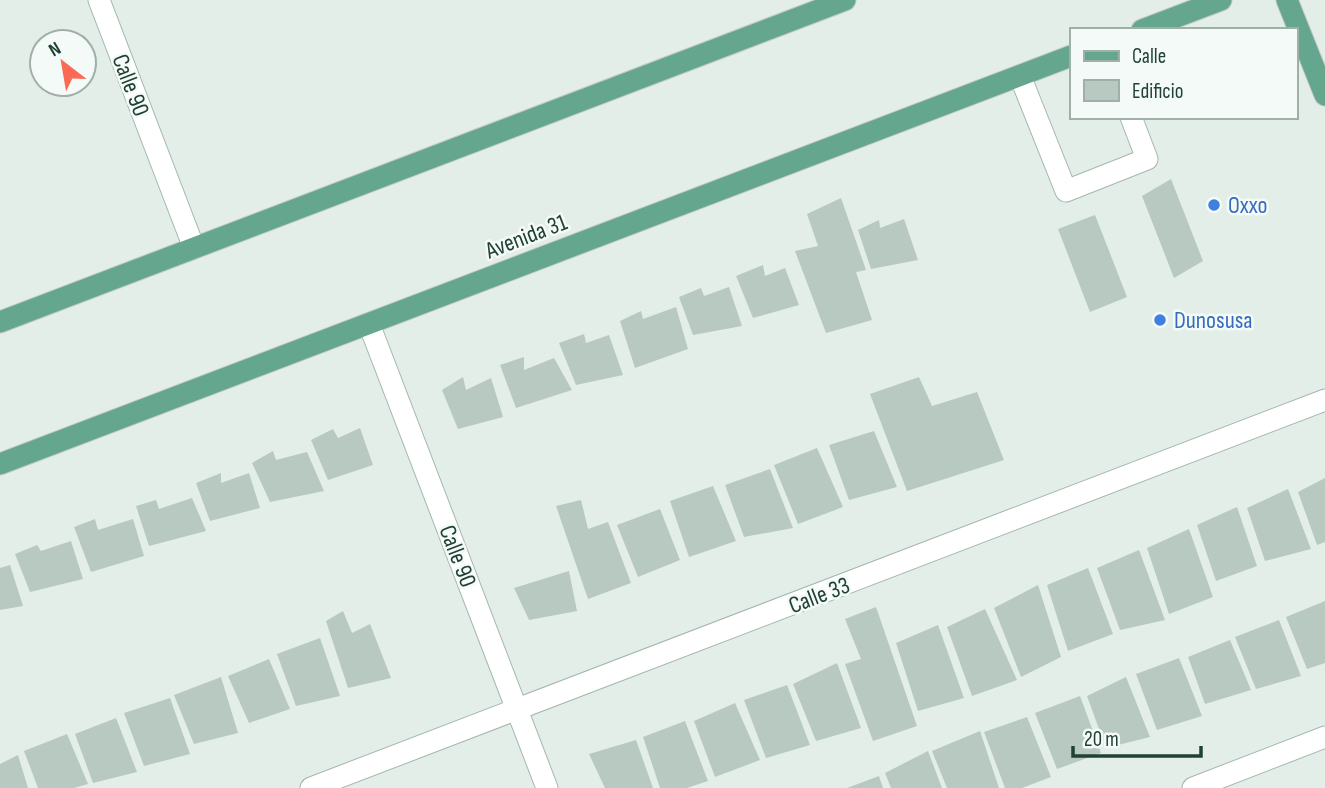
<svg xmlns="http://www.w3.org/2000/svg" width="1325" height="788" viewBox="0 0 1325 788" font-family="'Sofia Sans Condensed',sans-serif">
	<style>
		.building { fill: #b8c9c1 }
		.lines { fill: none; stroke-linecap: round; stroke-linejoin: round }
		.minor-casing { stroke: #a5b7af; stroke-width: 23 }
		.major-casing { stroke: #c1cac6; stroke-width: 23 }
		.minor { stroke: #fff; stroke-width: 21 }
		.major { stroke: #65a68e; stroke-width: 21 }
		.shop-dot { fill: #3f7fe0; stroke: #f4faf7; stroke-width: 2.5 }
		.labels { text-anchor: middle; stroke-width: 5; stroke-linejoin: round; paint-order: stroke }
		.street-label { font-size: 24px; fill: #224135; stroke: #f4faf7 }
		.shop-label { font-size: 24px; fill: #366cbe; stroke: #f4faf7; text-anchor: start }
	</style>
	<rect width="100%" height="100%" fill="#e3eee8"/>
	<g class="building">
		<path d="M1171,179L1203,261L1174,278L1142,196Z"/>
		<path d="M841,198L866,270L856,272L872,320L826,333L795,251L818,246L807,214Z"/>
		<path d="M1095,215L1127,297L1090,312L1058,229Z"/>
		<path d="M904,219L918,260L871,269L858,230L879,220L880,228Z"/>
		<path d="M763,265L765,276L785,268L799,305L753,318L736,276Z"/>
		<path d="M729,287L742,326L693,335L679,297L701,288L704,296Z"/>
		<path d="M676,307L688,349L635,368L620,321L641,311L643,319Z"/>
		<path d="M584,334L586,343L609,335L623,375L576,385L559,343Z"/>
		<path d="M524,357V370L554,358L572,390L516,408L500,365Z"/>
		<path d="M463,377L466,390L491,378L503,417L458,429L442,390Z"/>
		<path d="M919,377L932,406L977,392L1004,460L907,491L870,394Z"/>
		<path d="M360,428L373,465L328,480L311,440L333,429L338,438Z"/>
		<path d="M874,431L897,487L849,500L829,445Z"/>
		<path d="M817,448L843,507L798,524L774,465Z"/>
		<path d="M273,451L276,460L307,452L324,491L270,502L252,463Z"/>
		<path d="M770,469L793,528L744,537L725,485Z"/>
		<path d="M221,473V483L249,473L260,508L210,521L196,483Z"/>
		<path d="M1325,478V542L1317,545L1298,492Z"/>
		<path d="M713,486L736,541L689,557L670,501Z"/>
		<path d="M1288,489L1311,549L1265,561L1247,508Z"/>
		<path d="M192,498L206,531L149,546L136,506L156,500L159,509Z"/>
		<path d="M581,500L588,529L608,522L631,583L588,599L556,506Z"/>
		<path d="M1237,507L1257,566L1216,581L1197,525Z"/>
		<path d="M660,509L680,560L638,577L617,525Z"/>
		<path d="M95,519L98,530L133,519L144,556L91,572L74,527Z"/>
		<path d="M1189,529L1213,597L1169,614L1147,548Z"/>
		<path d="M71,541L83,579L30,592L15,554L37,545L41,551Z"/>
		<path d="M1139,550L1165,620L1120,630L1097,568Z"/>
		<path d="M10,565L23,606L0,610V568Z"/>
		<path d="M1088,568L1113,634L1068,651L1047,585Z"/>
		<path d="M569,571L577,611L529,620L514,588Z"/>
		<path d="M1038,585L1061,657L1021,677L994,608Z"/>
		<path d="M1325,601V663L1307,669L1286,617Z"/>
		<path d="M876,607L917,726L873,741L845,664L861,659L845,619Z"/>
		<path d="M985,609L1017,680L972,696L947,627Z"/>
		<path d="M343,611L352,633L370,624L391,678L348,688L326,621Z"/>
		<path d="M1279,620L1301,676L1256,689L1235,637Z"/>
		<path d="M938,625L964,698L918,711L896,643Z"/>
		<path d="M320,638L340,696L296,706L277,654Z"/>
		<path d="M1230,640L1251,690L1205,704L1188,657Z"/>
		<path d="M1179,658L1202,716L1157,730L1136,674Z"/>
		<path d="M269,659L290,709L249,723L228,676Z"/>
		<path d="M837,663L861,728L816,741L793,684Z"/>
		<path d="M221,677L238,733L194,744L174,695Z"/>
		<path d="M1126,677L1150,737L1106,748L1087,696Z"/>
		<path d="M787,685L810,745L766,758L744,700Z"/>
		<path d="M1080,696L1101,753L1057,769L1035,713Z"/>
		<path d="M170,698L190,754L144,766L124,713Z"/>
		<path d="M735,703L760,760L715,777L694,721Z"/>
		<path d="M1027,717L1051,777L1022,788H1005L984,732Z"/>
		<path d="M116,718L137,772L93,783L75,734Z"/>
		<path d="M685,721L708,781L687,788H660L643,737Z"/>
		<path d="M980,731L999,788H947L932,751Z"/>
		<path d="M67,734L88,784L74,788H38L24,751Z"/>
		<path d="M636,740L653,788H605L589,754Z"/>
		<path d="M928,751L942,788H891L885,773Z"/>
		<path d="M18,755L28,788H0V764Z"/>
		<path d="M879,776L883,788H847Z"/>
	</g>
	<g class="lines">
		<g class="minor-casing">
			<g id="minor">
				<path d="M99,0L194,248"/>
				<path d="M1020,76L1066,191L1147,159L1131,117"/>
				<path d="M369,324L547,788"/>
				<path d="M311,788L1325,400"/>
				<path d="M1193,788L1325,737"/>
			</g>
		</g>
		<g class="major-casing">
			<g id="major">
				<path d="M1287,0L1325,95"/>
				<path d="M1142,30L1221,0"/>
				<path d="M0,322L845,0"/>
				<path d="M0,464L1071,56"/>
			</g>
		</g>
		<use href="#minor" class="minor"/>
		<use href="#major" class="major"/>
	</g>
	<g class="shop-dot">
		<circle cx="1214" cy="205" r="7"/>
		<circle cx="1160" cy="320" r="7"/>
	</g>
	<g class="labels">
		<g class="street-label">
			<text transform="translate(131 85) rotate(69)" y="8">Calle 90</text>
			<text transform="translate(526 236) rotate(-21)" y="8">Avenida 31</text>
			<text transform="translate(458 556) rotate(69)" y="8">Calle 90</text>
			<text transform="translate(819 595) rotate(-21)" y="8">Calle 33</text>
		</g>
		<g class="shop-label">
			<text x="1228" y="213">Oxxo</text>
			<text x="1174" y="328">Dunosusa</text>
		</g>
	</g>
	<rect x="1070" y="28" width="228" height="91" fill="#f4faf7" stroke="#a0b0a9" stroke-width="2"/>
	<rect x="1084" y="51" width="35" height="10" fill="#65a68e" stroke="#a0b0a9" stroke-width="2"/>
	<text x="1132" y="63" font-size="21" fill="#224135">Calle</text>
	<rect x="1084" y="80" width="35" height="21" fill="#b8c9c1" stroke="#a0b0a9" stroke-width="2"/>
	<text x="1132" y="98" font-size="21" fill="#224135">Edificio</text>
	<g transform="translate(63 63) rotate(329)"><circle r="33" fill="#f4faf7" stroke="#a0b0a9" stroke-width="2"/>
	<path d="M0-5L12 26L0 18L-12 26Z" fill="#fa6a55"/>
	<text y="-10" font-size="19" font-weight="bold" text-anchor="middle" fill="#224135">N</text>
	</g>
	<path d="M1073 746v10h128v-10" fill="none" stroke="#224135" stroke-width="3.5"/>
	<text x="1084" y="746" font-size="21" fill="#224135" stroke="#f4faf7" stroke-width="5" paint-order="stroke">20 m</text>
</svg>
